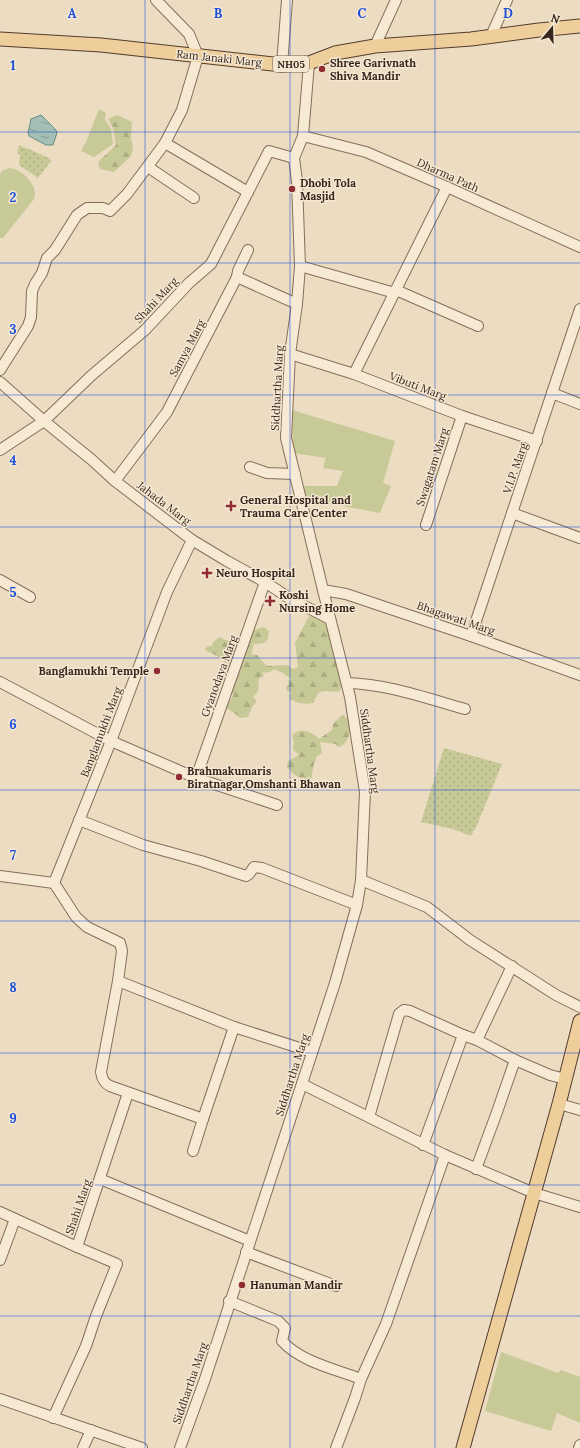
<svg xmlns="http://www.w3.org/2000/svg" width="580" height="1448" viewBox="0 0 580 1448" font-family="Lora,serif">
	<style>
		.grass { fill: #c7c996 }
		.forest { fill: url(#forest-firs) }
		.park { fill: url(#park-dots) }
		.water { fill: url(#water-ripples); stroke: #6c8c82 }
		.lines { fill: none; stroke-linecap: round; stroke-linejoin: round }
		.minor-casing { stroke: #856e5a; stroke-width: 12 }
		.major-casing { stroke: #533c2e; stroke-width: 15 }
		.minor { stroke: #f7ead5; stroke-width: 10 }
		.major { stroke: #eece9b; stroke-width: 13 }
		.grid { fill: none; stroke: #1d4ed8; stroke-width: 1; stroke-opacity: 0.55 }
		.poi-dot { fill: #912c34; stroke: #f4e7d1; stroke-width: 1.5 }
		.labels { text-anchor: middle; stroke-width: 3; stroke-linejoin: round; paint-order: stroke }
		.shield { fill: #f4e7d1; stroke: #6e6154; stroke-width: 1 }
		.shield-label { font-size: 10px; font-weight: bold; fill: #35271e }
		.street-label { font-size: 11px; fill: #35271e; stroke: #f4e7d1 }
		.poi-label { font-size: 11px; font-weight: bold; fill: #35271e; stroke: #f4e7d1; text-anchor: start }
		.grid-label { font-size: 13px; text-anchor: middle; font-weight: bold; fill: #1d4ed8; stroke: #f4e7d1; stroke-width: 3; stroke-linejoin: round; paint-order: stroke }
	</style>
	<defs>
		<pattern id="forest-firs" width="22" height="20" patternUnits="userSpaceOnUse"><rect width="22" height="20" fill="#c7c996"/><path d="M5 1l3.5 6h-7zM16 11l3.5 6h-7z" fill="#acad81"/></pattern>
		<pattern id="park-dots" width="8" height="8" patternUnits="userSpaceOnUse"><rect width="8" height="8" fill="#c7c996"/><path d="M2 2h.1M6 6h.1" fill="none" stroke="#acad81" stroke-width="1.8" stroke-linecap="round"/></pattern>
		<pattern id="water-ripples" width="26" height="14" patternUnits="userSpaceOnUse"><rect width="26" height="14" fill="#a4bfb5"/><path d="M2 4q2-2 4 0t4 0M15 11q2-2 4 0t4 0" fill="none" stroke="#869b93"/></pattern>
	</defs>
	<rect width="100%" height="100%" fill="#ecdcc2"/>
	<g class="grass">
		<path d="M99,109L106,113L105,120L111,129L113,144L94,157L81,151L86,142Z"/>
		<path d="M9,168C22,169 39,186 34,199L3,238H0V174L2,171Z"/>
		<path d="M292,410L395,441L383,483L391,486L380,513L306,499L302,486H337L343,471L323,468L326,458L293,453Z"/>
		<path d="M501,1352L558,1373L561,1370L580,1377V1423L557,1413L551,1431L485,1411Z"/>
	</g>
	<g class="forest">
		<path d="M117,115L132,122L131,138L133,147L131,156L114,172L100,169L98,162L116,145L113,128L108,119Z"/>
		<path d="M309,616L320,617L322,621L329,626L343,684L339,692L326,691L319,692L313,703C304,705 297,703 289,699L291,692L287,691L286,687L289,684L288,681L291,679L283,673L274,669C270,673 267,673 262,672L264,676L259,678L258,691L253,697L257,701L252,707L248,717L241,718L227,708V705L233,696L230,690L237,675L221,658L205,650L207,646H212L213,642L220,637L225,640H230L235,636L241,639L254,630L264,627L269,631L268,639L264,643L254,644L251,654L257,655L267,666L287,665L293,669L298,667L295,643Z"/>
		<path d="M342,715L347,718L351,730C348,737 347,744 339,747L335,744L320,742L322,753L316,757V760C312,766 313,773 311,780C301,780 293,775 287,767L288,761L299,755L293,750L294,741L292,736C299,726 312,731 319,739L332,730L333,724Z"/>
	</g>
	<g class="park">
		<path d="M19,145L49,158L51,161L38,178L19,165L20,155L17,153Z"/>
		<path d="M444,748L502,764L477,825L471,836L453,829L421,822Z"/>
	</g>
	<path class="water" d="M41,115L56,130L57,133L53,145H46L29,136L28,133L31,119Z"/>
	<g class="lines">
		<g class="minor-casing">
			<g id="minor">
				<path d="M491,36L507,0"/>
				<path d="M375,46L396,0"/>
				<path d="M282,65L287,0"/>
				<path d="M303,136L366,152L447,187L580,247"/>
				<path d="M165,143L248,192"/>
				<path d="M148,167L194,198"/>
				<path d="M300,266L395,293"/>
				<path d="M237,277L238,271L248,250"/>
				<path d="M396,290L478,326"/>
				<path d="M290,354L354,374L462,416L537,441"/>
				<path d="M0,370L28,326L31,317L32,291L35,284L42,273L47,258L55,250L77,215L87,208H103L110,211L127,194L165,143L182,110L198,56L189,34L156,0"/>
				<path d="M354,374L447,187"/>
				<path d="M0,382L44,421L92,460L115,481L192,540L227,561L265,582L289,598L330,619"/>
				<path d="M552,393L580,404"/>
				<path d="M0,450L44,421L92,375L145,330L189,283L211,264L269,151L294,158"/>
				<path d="M250,467L267,473L295,474"/>
				<path d="M115,481L167,412L237,277L297,304"/>
				<path d="M512,513L580,538"/>
				<path d="M426,525L462,416"/>
				<path d="M0,580L30,597"/>
				<path d="M323,590L346,594L471,636L580,675"/>
				<path d="M471,636L580,309"/>
				<path d="M0,682L111,741L196,778L277,805"/>
				<path d="M347,683C387,684 426,698 465,709"/>
				<path d="M196,778L265,582"/>
				<path d="M79,820L143,845L201,861L246,876L249,874L254,867L262,868L357,905"/>
				<path d="M0,876L54,883L111,741L167,592L192,540"/>
				<path d="M361,880L427,907L470,940L556,995L580,1007"/>
				<path d="M54,883L76,917L87,927L120,943L122,951L118,981L234,1027L312,1052"/>
				<path d="M118,981L101,1072C102,1079 104,1083 110,1086L203,1119L193,1151"/>
				<path d="M477,1040L512,966"/>
				<path d="M302,1084L445,1155L534,1193L580,1207"/>
				<path d="M559,1104L580,1110"/>
				<path d="M369,1117L399,1014L404,1010L410,1011L463,1035L477,1040L515,1060L550,1075L565,1079"/>
				<path d="M203,1119L234,1027"/>
				<path d="M423,1145L463,1035"/>
				<path d="M476,1169L497,1112L515,1060"/>
				<path d="M100,1179L250,1241"/>
				<path d="M0,1212L77,1247L117,1264L96,1316L86,1346L53,1418"/>
				<path d="M77,1247L128,1093"/>
				<path d="M246,1252L336,1286"/>
				<path d="M0,1260L15,1219"/>
				<path d="M229,1301L278,1321L285,1328L282,1341C301,1362 335,1369 361,1379"/>
				<path d="M0,1399L142,1448"/>
				<path d="M83,1448L91,1430"/>
				<path d="M180,1448L205,1379L335,983L357,905L361,880L365,792L350,697L323,590L286,438L290,354L297,304L300,266L297,181L294,158L303,136L309,63"/>
				<path d="M336,1448L355,1398L361,1379L386,1324L445,1155"/>
				<path d="M579,1448L580,1445"/>
			</g>
		</g>
		<g class="major-casing">
			<g id="major">
				<path d="M0,39L101,45L282,65L309,63L335,53L375,46L471,39L539,30L580,26"/>
				<path d="M463,1448L559,1104L580,1021"/>
			</g>
		</g>
		<use href="#minor" class="minor"/>
		<use href="#major" class="major"/>
	</g>
	<path class="grid" d="M145,0V1448M290,0V1448M435,0V1448M0,132H580M0,263H580M0,395H580M0,527H580M0,658H580M0,790H580M0,921H580M0,1053H580M0,1185H580M0,1316H580"/>
	<g class="poi-dot">
		<circle cx="322" cy="69" r="4"/>
		<circle cx="292" cy="189" r="4"/>
		<path d="M229 500h4v4h4v4h-4v4h-4v-4h-4v-4h4z"/>
		<path d="M205 567h4v4h4v4h-4v4h-4v-4h-4v-4h4z"/>
		<path d="M268 595h4v4h4v4h-4v4h-4v-4h-4v-4h4z"/>
		<circle cx="157" cy="671" r="4"/>
		<circle cx="179" cy="777" r="4"/>
		<circle cx="242" cy="1285" r="4"/>
	</g>
	<g class="labels">
		<rect class="shield" x="273" y="56" width="36" height="16" rx="3"/>
		<g class="shield-label">
			<text x="291" y="68">NH05</text>
		</g>
		<g class="street-label">
			<text transform="translate(219 58) rotate(6)" y="4">Ram Janaki Marg</text>
			<text transform="translate(448 175) rotate(24)" y="4">Dharma Path</text>
			<text transform="translate(156 300) rotate(-47)" y="4">Shahi Marg</text>
			<text transform="translate(187 348) rotate(-62)" y="4">Samya Marg</text>
			<text transform="translate(418 386) rotate(21)" y="4">Vibuti Marg</text>
			<text transform="translate(277 388) rotate(-87)" y="4">Siddhartha Marg</text>
			<text transform="translate(432 467) rotate(-72)" y="4">Swagatam Marg</text>
			<text transform="translate(515 468) rotate(-71)" y="4">V.I.P. Marg</text>
			<text transform="translate(164 503) rotate(37)" y="4">Jahada Marg</text>
			<text transform="translate(456 618) rotate(19)" y="4">Bhagawati Marg</text>
			<text transform="translate(219 676) rotate(-70)" y="4">Gyanodaya Marg</text>
			<text transform="translate(101 732) rotate(-69)" y="4">Banglamukhi Marg</text>
			<text transform="translate(370 751) rotate(82)" y="4">Siddhartha Marg</text>
			<text transform="translate(292 1075) rotate(-72)" y="4">Siddhartha Marg</text>
			<text transform="translate(78 1207) rotate(-71)" y="4">Shahi Marg</text>
			<text transform="translate(190 1383) rotate(-71)" y="4">Siddhartha Marg</text>
		</g>
		<g class="poi-label">
			<text x="330" y="67">Shree Garivnath<tspan x="330" dy="13">Shiva Mandir</tspan></text>
			<text x="300" y="187">Dhobi Tola<tspan x="300" dy="13">Masjid</tspan></text>
			<text x="240" y="504">General Hospital and<tspan x="240" dy="13">Trauma Care Center</tspan></text>
			<text x="216" y="577">Neuro Hospital</text>
			<text x="279" y="599">Koshi<tspan x="279" dy="13">Nursing Home</tspan></text>
			<text x="149" y="675" text-anchor="end">Banglamukhi Temple</text>
			<text x="187" y="775">Brahmakumaris<tspan x="187" dy="13">Biratnagar,Omshanti Bhawan</tspan></text>
			<text x="250" y="1289">Hanuman Mandir</text>
		</g>
	</g>
	<g class="grid-label">
		<text x="72" y="18">A</text>
		<text x="218" y="18">B</text>
		<text x="362" y="18">C</text>
		<text x="508" y="18">D</text>
		<text x="13" y="70">1</text>
		<text x="13" y="202">2</text>
		<text x="13" y="334">3</text>
		<text x="13" y="465">4</text>
		<text x="13" y="597">5</text>
		<text x="13" y="729">6</text>
		<text x="13" y="860">7</text>
		<text x="13" y="992">8</text>
		<text x="13" y="1123">9</text>
	</g>
	<g transform="translate(552 28) rotate(19)" stroke="#f4e7d1" stroke-width="3" paint-order="stroke">
	<path d="M0-3L7 15L0 10L-7 15Z" fill="#35271e"/>
	<text y="-6" font-size="11" font-weight="bold" text-anchor="middle" fill="#35271e">N</text>
	</g>
</svg>
